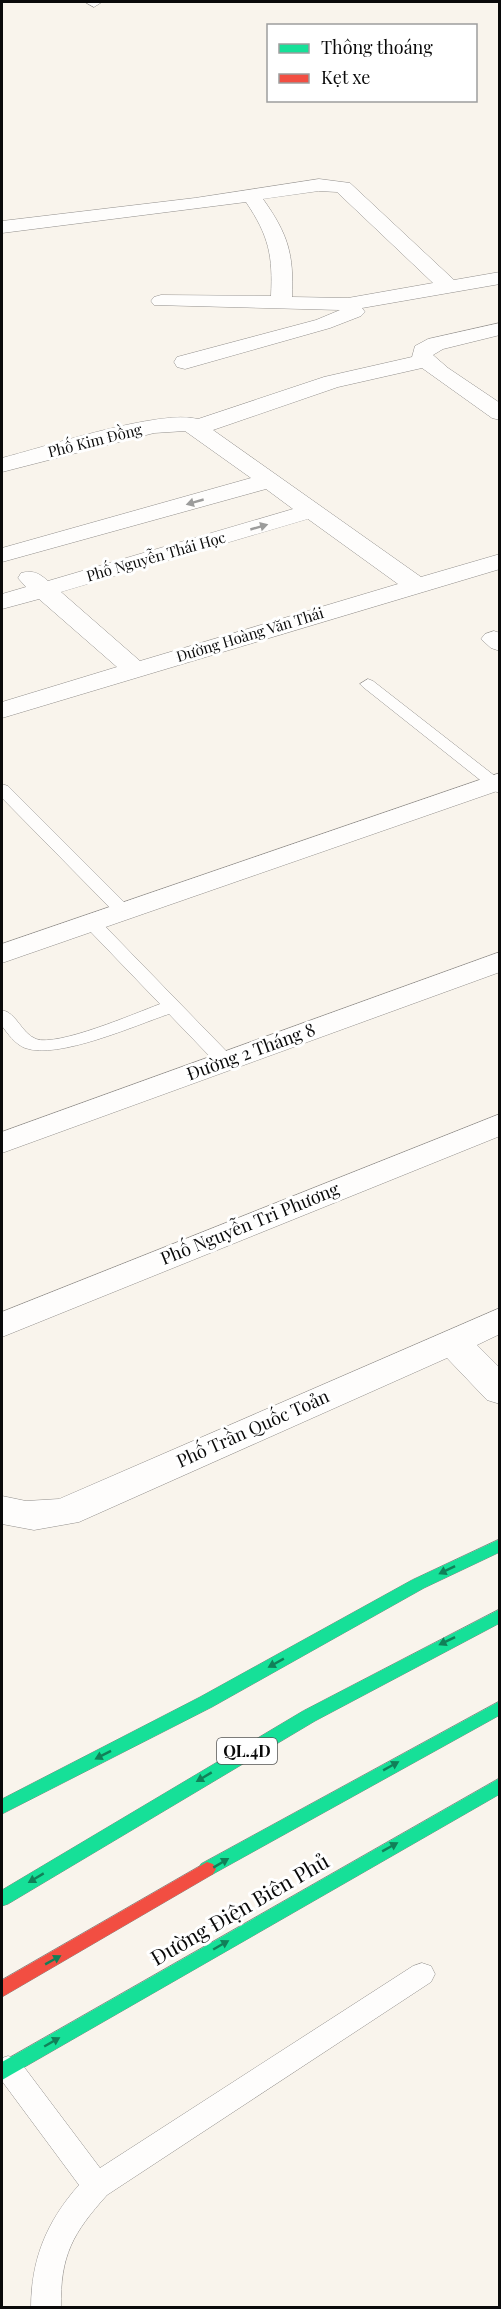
<svg xmlns="http://www.w3.org/2000/svg" width="501" height="2309" viewBox="0 0 501 2309" font-family="'Playfair Display',serif">
	<style>
		.lines { fill: none; stroke-linecap: round; stroke-linejoin: round }
		.lane-casing { stroke: #928f8c; stroke-width: 1 }
		.street-casing { stroke: #928f8c; stroke-width: 1 }
		.fast-casing { stroke: #888682; stroke-width: 1 }
		.jam-casing { stroke: #888682; stroke-width: 1 }
		.lane { fill: #fefdfc; fill-rule: evenodd }
		.street { fill: #fefdfc; fill-rule: evenodd }
		.fast { fill: #16e098; fill-rule: evenodd }
		.jam { fill: #f24e42; fill-rule: evenodd }
		.oneway { fill: #9c9c9b }
		.oneway2 { fill: #118058 }
		.labels { text-anchor: middle; stroke-width: 6; stroke-linejoin: round; paint-order: stroke }
		.far-street-label { font-size: 15px; fill: #0a0a0a; stroke: #fff }
		.shield { fill: #fff; stroke: #545454; stroke-width: 1.5 }
		.shield-label { font-size: 16px; font-weight: bold; fill: #0a0a0a }
		.street-label { font-size: 18px; fill: #0a0a0a; stroke: #fff }
		.near-street-label { font-size: 21px; fill: #0a0a0a; stroke: #fff }
	</style>
	<rect width="100%" height="100%" fill="#f9f4ec"/>
	<g class="lines">
		<g class="lane-casing">
			<g id="lane">
				<path d="M368,679L373,681L500,780V793L494,791L363,687L360,684Z"/>
				<path d="M2,784L8,786L130,908L133,912L130,916H118L2,798Z"/>
				<path d="M92,918L98,919L232,1057L234,1061L232,1065H218L169,1014C136,1025 58,1060 25,1048C15,1044 8,1034 2,1026V1010C17,1013 21,1033 36,1039C57,1047 136,1013 160,1004L86,927L83,923L86,919Z"/>
				<path d="M422,1963L431,1966L435,1974L431,1982L107,2195C73,2233 60,2255 61,2308H31C31,2259 47,2221 79,2185L2,2081V2058L8,2056L18,2059L100,2168L413,1966Z"/>
			</g>
		</g>
		<g class="street-casing">
			<g id="street">
				<path d="M85,2H102L94,7Z"/>
				<path d="M319,179L350,183L454,280L500,272V284L362,308L365,312L361,316L330,328L185,369L177,367L174,362L177,357L316,320L340,310L154,305L151,301L154,297L161,295L271,296C273,256 269,236 246,202L2,233V221L195,198ZM319,191L337,192L433,283L348,298L292,297C294,254 288,234 263,199Z"/>
				<path d="M500,323V335L443,349L433,355L448,368L500,403V420L492,418L422,368L338,387L213,430L421,577L500,554V569L2,718V702L117,667L39,599L2,609V594L26,587L18,578L21,573C33,570 39,573 48,581L293,509L266,489L2,562V548L251,478L185,431L154,433L2,472V458C45,447 160,409 198,419L324,377L412,357L415,346L428,339ZM308,519L398,584L140,661L61,592Z"/>
				<path d="M494,631L500,633V651L491,648L481,639L485,634Z"/>
				<path d="M500,773V790L2,963V944Z"/>
				<path d="M500,952V972L2,1153V1132Z"/>
				<path d="M500,1114V1136L2,1337V1312Z"/>
				<path d="M500,1308V1334L477,1345L500,1368V1404L487,1400L447,1358L79,1522L34,1530L2,1524V1496L26,1501L59,1499Z"/>
			</g>
		</g>
		<g class="fast-casing">
			<g id="fast">
				<path d="M500,1539V1552L424,1588L212,1707L2,1814V1799L200,1697L412,1580Z"/>
				<path d="M500,1609V1623L315,1721L8,1904L2,1906V1890L303,1711Z"/>
				<path d="M500,1701V1715L213,1874L207,1876L201,1874L198,1869L201,1864Z"/>
				<path d="M500,1778V1794L2,2080V2062Z"/>
			</g>
		</g>
		<g class="jam-casing">
			<path id="jam" d="M207,1862L213,1864L216,1869L213,1874L2,1997V1980Z"/>
		</g>
		<use href="#lane" class="lane"/>
		<use href="#street" class="street"/>
		<use href="#fast" class="fast"/>
		<use href="#jam" class="jam"/>
	</g>
	<defs><path id="oneway-solid" d="M-6-.8H1V-3.2L6.5 0L1 3.2V.8H-6Z" transform="scale(1.5)"/></defs>
	<g class="oneway">
		<use href="#oneway-solid" transform="translate(195 502) rotate(164)"/>
		<use href="#oneway-solid" transform="translate(259 527) rotate(-16)"/>
	</g>
	<g class="oneway2">
		<use href="#oneway-solid" transform="translate(447 1570) rotate(154)"/>
		<use href="#oneway-solid" transform="translate(447 1641) rotate(154)"/>
		<use href="#oneway-solid" transform="translate(276 1663) rotate(151)"/>
		<use href="#oneway-solid" transform="translate(103 1755) rotate(153)"/>
		<use href="#oneway-solid" transform="translate(391 1766) rotate(-29)"/>
		<use href="#oneway-solid" transform="translate(204 1777) rotate(149)"/>
		<use href="#oneway-solid" transform="translate(390 1847) rotate(-29)"/>
		<use href="#oneway-solid" transform="translate(221 1863) rotate(-31)"/>
		<use href="#oneway-solid" transform="translate(36 1878) rotate(149)"/>
		<use href="#oneway-solid" transform="translate(221 1945) rotate(-30)"/>
		<use href="#oneway-solid" transform="translate(53 1960) rotate(-29)"/>
		<use href="#oneway-solid" transform="translate(52 2042) rotate(-30)"/>
	</g>
	<g class="labels">
		<g class="far-street-label">
			<text transform="translate(95 441) rotate(-14)" y="5">Phố Kim Đồng</text>
			<text transform="translate(156 557) rotate(-16)" y="5">Phố Nguyễn Thái Học</text>
			<text transform="translate(250 635) rotate(-17)" y="5">Đường Hoàng Văn Thái</text>
		</g>
		<rect class="shield" x="217" y="1738" width="60" height="26" rx="4.5"/>
		<g class="shield-label">
			<text x="247" y="1757">QL.4D</text>
		</g>
		<g class="street-label">
			<text transform="translate(251 1052) rotate(-20)" y="6">Đường 2 Tháng 8</text>
			<text transform="translate(250 1224) rotate(-22)" y="6">Phố Nguyễn Tri Phương</text>
			<text transform="translate(253 1429) rotate(-24)" y="6">Phố Trần Quốc Toản</text>
		</g>
		<g class="near-street-label">
			<text transform="translate(240 1910) rotate(-30)" y="7">Đường Điện Biên Phủ</text>
		</g>
	</g>
	<rect width="501" height="2309" fill="none" stroke="#0a0a0a" stroke-width="6"/>
	<rect x="267" y="24" width="210" height="78" fill="#ffffff" stroke="#9d9d9d" stroke-width="1.5"/>
	<rect x="279" y="44" width="30" height="9" fill="#16e098" stroke="#9d9d9d" stroke-width="1.5"/>
	<text x="321" y="54" font-size="18" fill="#0a0a0a">Thông thoáng</text>
	<rect x="279" y="74" width="30" height="9" fill="#f24e42" stroke="#9d9d9d" stroke-width="1.5"/>
	<text x="321" y="84" font-size="18" fill="#0a0a0a">Kẹt xe</text>
</svg>
